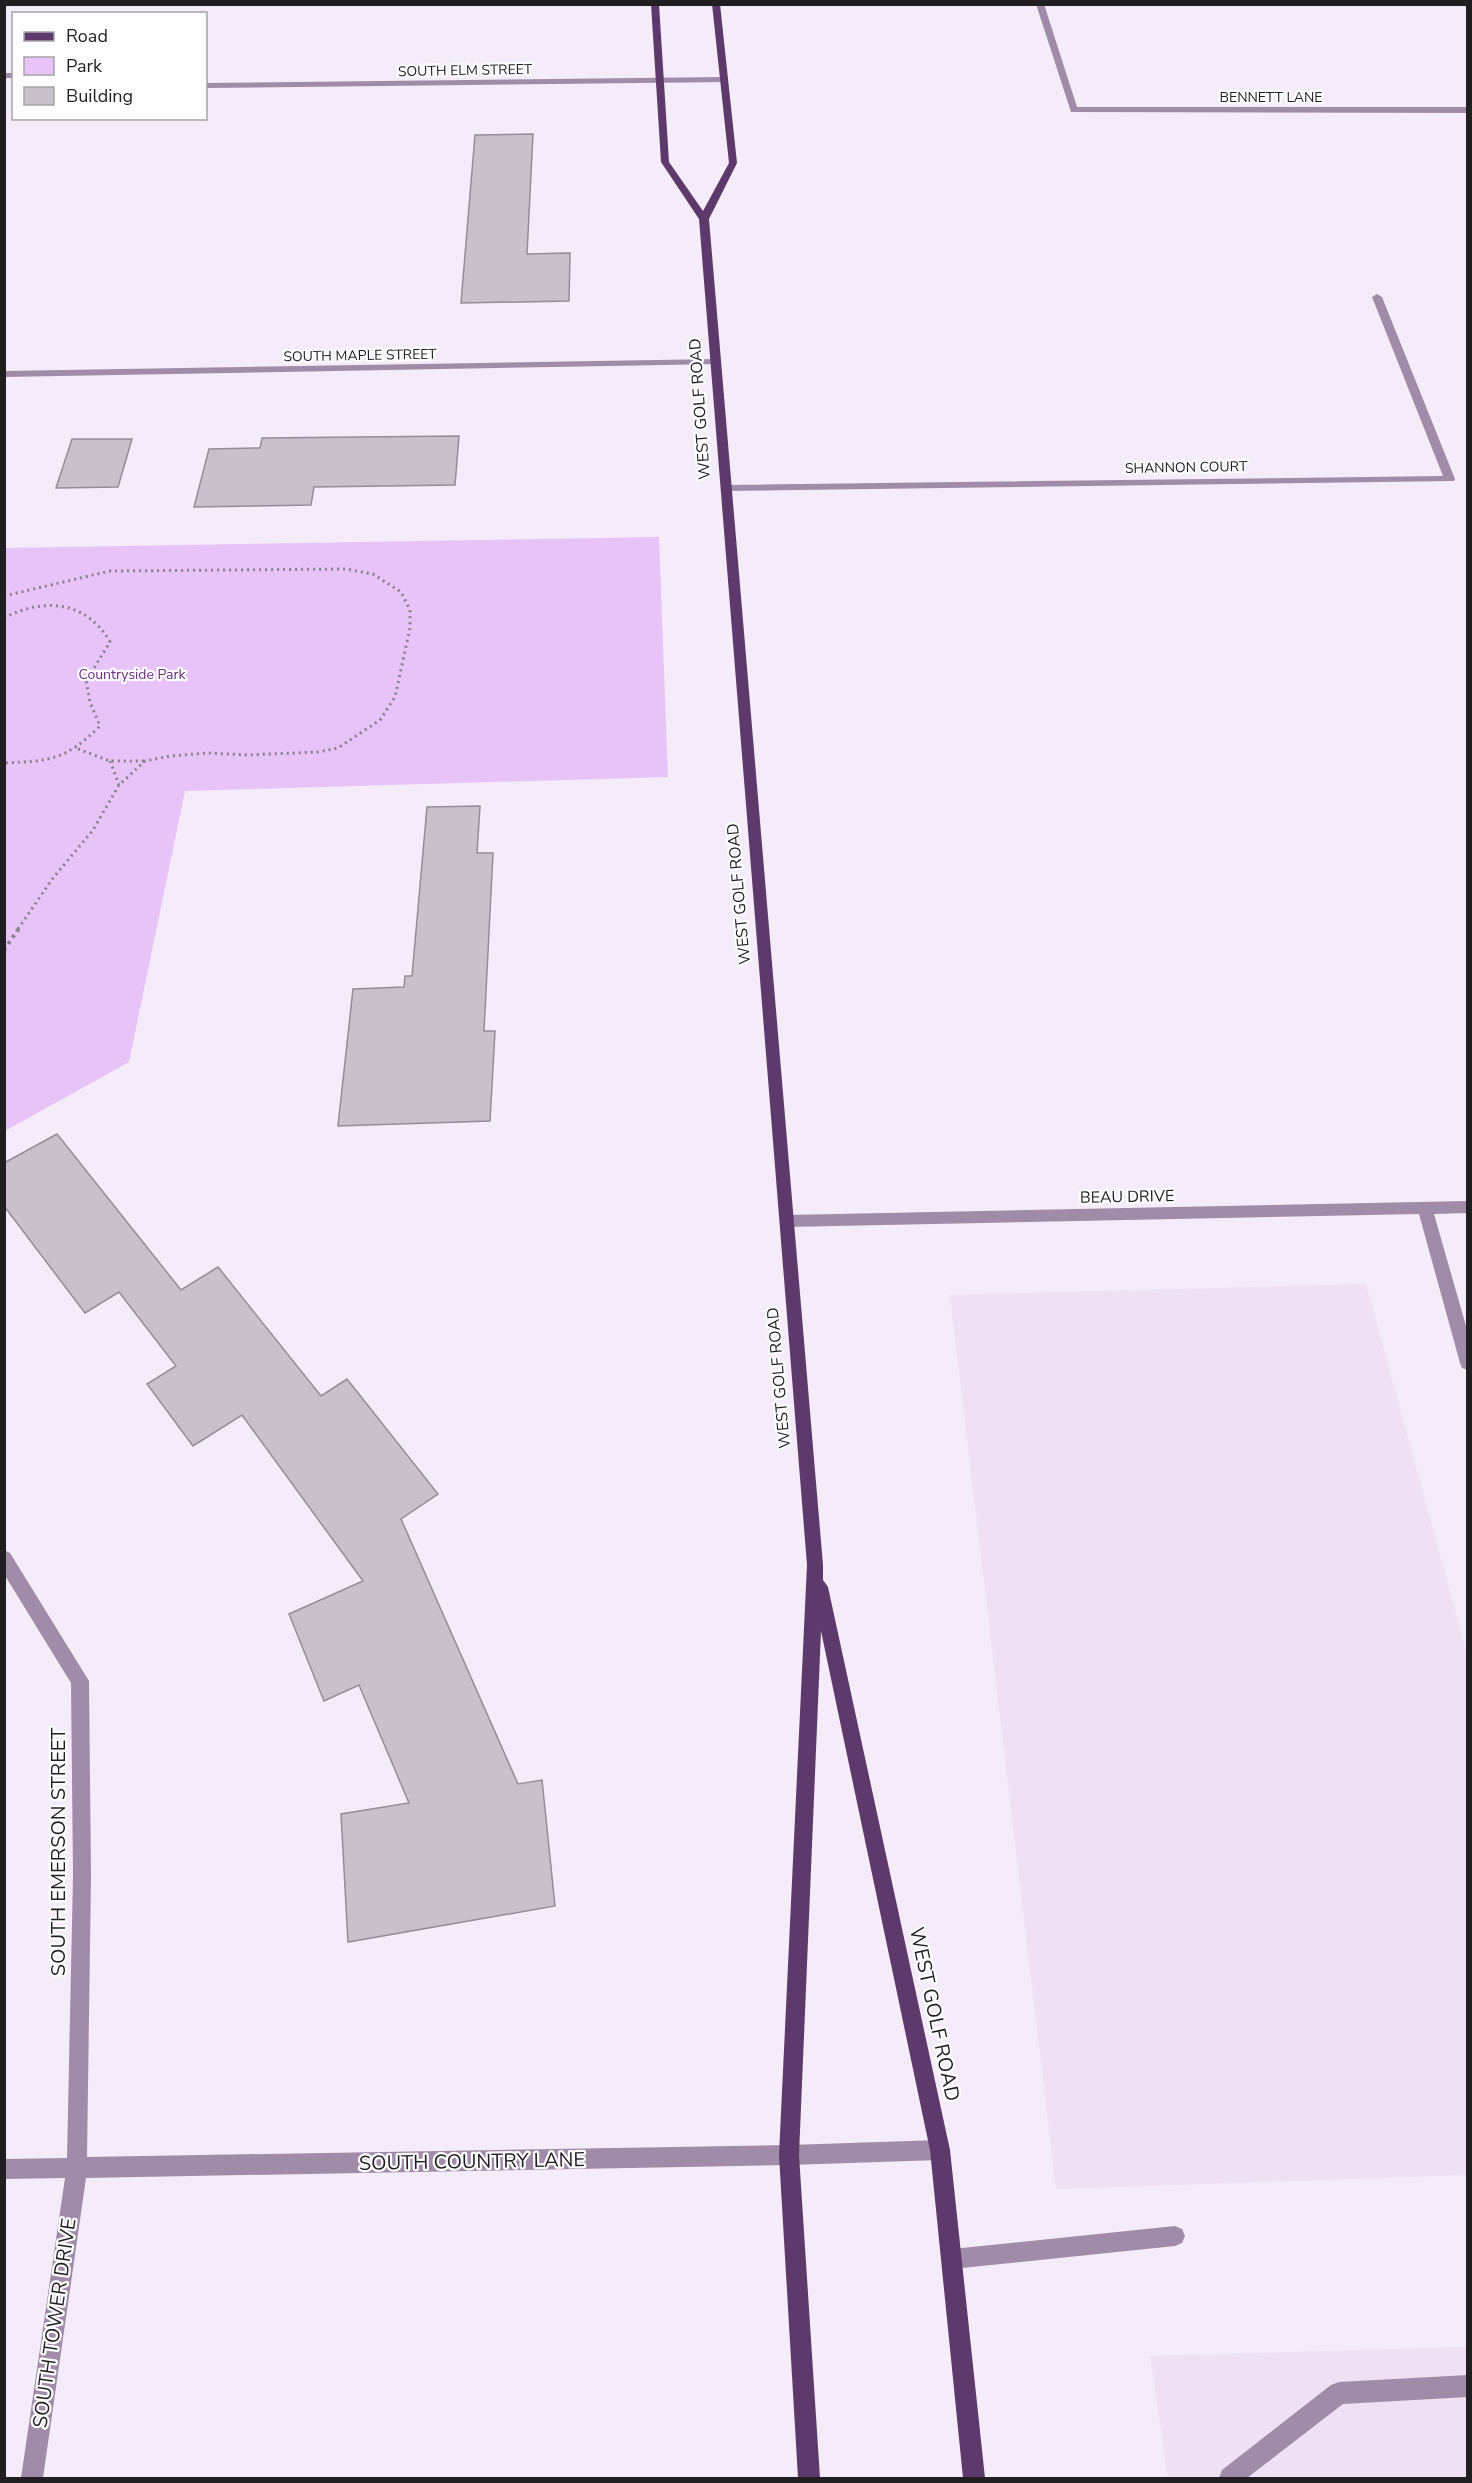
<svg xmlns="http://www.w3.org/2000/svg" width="1472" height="2483" viewBox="0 0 1472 2483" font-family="'Nunito Sans',sans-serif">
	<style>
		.built { fill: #eee1f4 }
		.green { fill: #e8c3f7 }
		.building { fill: #c9c0cc; stroke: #948c98; stroke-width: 1.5 }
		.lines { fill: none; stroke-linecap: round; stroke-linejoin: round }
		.path-far1 { stroke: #878189; stroke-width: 3; stroke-dasharray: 2 4; stroke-linecap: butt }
		.path { stroke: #878189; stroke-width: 4; stroke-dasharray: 3 4.5; stroke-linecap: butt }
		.minor { fill: #a08ca8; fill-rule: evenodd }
		.major { fill: #5e3a6c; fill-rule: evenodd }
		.labels { text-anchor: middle; stroke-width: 4.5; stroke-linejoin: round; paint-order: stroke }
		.far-street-label { font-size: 14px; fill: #211e22; stroke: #fdfcfe }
		.far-park-label { font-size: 14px; fill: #69307e; stroke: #fdfcfe }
		.street-label { font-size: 16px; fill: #211e22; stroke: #fdfcfe }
		.near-street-label { font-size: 20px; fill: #211e22; stroke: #fdfcfe }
	</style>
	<rect width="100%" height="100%" fill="#f4ecf8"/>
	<g class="built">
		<path d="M1366,1284L1467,1654V2175L1056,2189L950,1295Z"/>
		<path d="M1467,2347V2478H1168L1150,2356Z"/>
	</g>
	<path class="green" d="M659,537L668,777L185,791L129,1062L5,1131V548Z"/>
	<g class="building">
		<path d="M533,134L527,254L570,253L569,301L461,303L475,135Z"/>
		<path d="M459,436L455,485L314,487L311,505L194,507L209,449L260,448L262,438Z"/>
		<path d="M72,439H132L118,487L56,488Z"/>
		<path d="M480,806L477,853H493L484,1031H495L490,1121L338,1126L353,989L404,987L405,976H412L427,807Z"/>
		<path d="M57,1134L181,1290L218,1267L321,1396L347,1379L438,1494L401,1519L518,1784L542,1780L555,1906L348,1942L341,1814L409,1803L359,1685L324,1701L289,1614L363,1581L242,1415L193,1446L147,1384L176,1366L119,1292L85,1313L4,1206V1163Z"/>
	</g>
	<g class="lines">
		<g class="path-far1">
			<path d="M4,596L110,571L346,569L373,574L401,592L410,610V628L395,697L380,720L338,748L318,752L248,755L208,753L170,756L145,761L119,785L93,830L53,878L18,929"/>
			<path d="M4,618C43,597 87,601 110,642L86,681L90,702L100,726C66,760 50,761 4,763"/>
			<path d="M78,749L110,761H144"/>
			<path d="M110,761L119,785"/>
		</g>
		<path class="path" d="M4,950L20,927"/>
		<g class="minor">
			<path d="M1036,4H1044L1077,107H1468V113L1071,112Z"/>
			<rect x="4" y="73" width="10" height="5"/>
			<path d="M724,77L728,80L727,82L206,88V83Z"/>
			<path d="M1377,294L1382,297L1455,479L1454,481L726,491L721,488L726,485L1443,476L1372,297Z"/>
			<path d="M717,359L721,360V364L4,377V371Z"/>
			<path d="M1468,1201V1213L1434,1214L1468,1333V1370L1462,1368L1460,1363L1419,1214L787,1227L782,1225L780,1221L782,1217L787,1215Z"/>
			<path d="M4,1550L10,1553L89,1681L91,1876L87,2157L789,2145L940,2140L947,2143L950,2150L947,2157L940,2160L789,2165L86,2178L43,2478H21L65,2178L4,2179V2159L67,2158L73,1876L71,1683L4,1574Z"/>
			<path d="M1175,2226L1182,2229L1185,2236L1182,2243L1175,2246L952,2269L945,2266L942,2259L945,2252L952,2249Z"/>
			<path d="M1468,2375V2397L1343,2404L1247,2478H1219L1222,2470L1331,2385L1339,2382Z"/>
		</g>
		<path class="major" d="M651,4H659L669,162L703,211L729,163L712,4H720L737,163L709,219L823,1565V1580L828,1587L950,2150L985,2478H963L930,2150L821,1631L799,2155L820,2478H798L779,2155L807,1565L699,219L661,162Z"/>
	</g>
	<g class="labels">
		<g class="far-street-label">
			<text transform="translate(465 70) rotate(-1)" y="5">SOUTH ELM STREET</text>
			<text x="1271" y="102">BENNETT LANE</text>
			<text transform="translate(360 355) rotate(-1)" y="5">SOUTH MAPLE STREET</text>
			<text transform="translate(1186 467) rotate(-1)" y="5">SHANNON COURT</text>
		</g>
		<g class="far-park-label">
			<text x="132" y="679">Countryside Park</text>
		</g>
		<g class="street-label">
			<text transform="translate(699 409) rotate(-94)" y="6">WEST GOLF ROAD</text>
			<text transform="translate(738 894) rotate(-95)" y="6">WEST GOLF ROAD</text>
			<text transform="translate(1127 1196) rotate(-1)" y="6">BEAU DRIVE</text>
			<text transform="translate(778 1378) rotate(-95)" y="6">WEST GOLF ROAD</text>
		</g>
		<g class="near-street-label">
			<text transform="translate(58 1852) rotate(-90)" y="7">SOUTH EMERSON STREET</text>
			<text transform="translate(935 2014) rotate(78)" y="7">WEST GOLF ROAD</text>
			<text transform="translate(472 2161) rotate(-1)" y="7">SOUTH COUNTRY LANE</text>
			<text transform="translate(54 2323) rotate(-82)" y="7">SOUTH TOWER DRIVE</text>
		</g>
	</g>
	<rect width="1472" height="2483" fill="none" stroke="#211e22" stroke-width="12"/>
	<rect x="12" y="12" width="195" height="108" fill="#fdfcfe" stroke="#a5a3a6" stroke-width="1.5"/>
	<rect x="24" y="32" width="30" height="9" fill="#5e3a6c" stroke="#a5a3a6" stroke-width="1.5"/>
	<text x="66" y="42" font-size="18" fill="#211e22">Road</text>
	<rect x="24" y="57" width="30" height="18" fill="#e8c3f7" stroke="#a5a3a6" stroke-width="1.5"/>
	<text x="66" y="72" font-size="18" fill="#211e22">Park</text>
	<rect x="24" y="87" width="30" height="18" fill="#c9c0cc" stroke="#a5a3a6" stroke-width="1.5"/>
	<text x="66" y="102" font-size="18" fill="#211e22">Building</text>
</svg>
